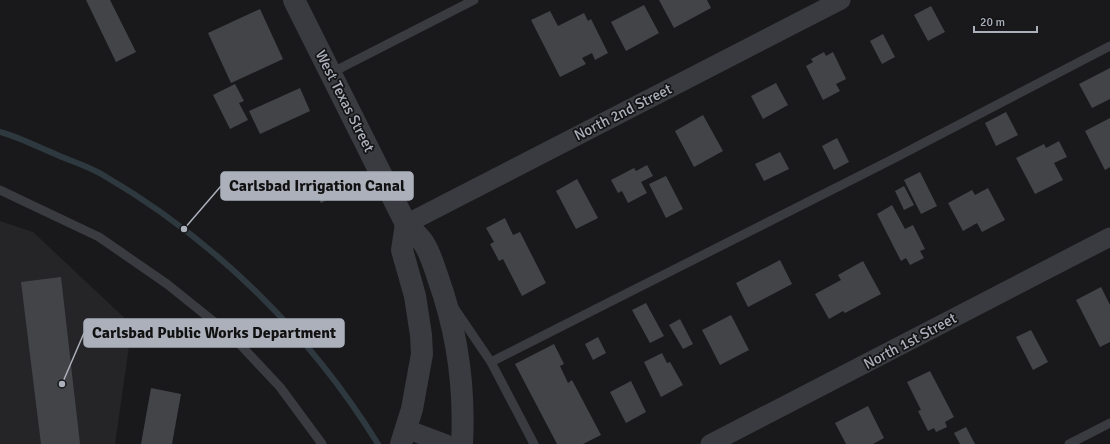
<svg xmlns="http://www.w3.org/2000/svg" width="1110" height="444" viewBox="0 0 1110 444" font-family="Signika,sans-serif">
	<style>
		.built { fill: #252528 }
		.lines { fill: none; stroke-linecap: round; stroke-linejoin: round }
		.stream { stroke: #2e383f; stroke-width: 6 }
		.building { fill: #434448 }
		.service { stroke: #3a3b40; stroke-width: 9 }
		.minor { stroke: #3a3b40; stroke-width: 19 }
		.tertiary { stroke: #3a3b40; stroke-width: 22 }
		.labels { text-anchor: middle; stroke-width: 3.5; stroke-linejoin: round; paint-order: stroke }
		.street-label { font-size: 15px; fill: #abb0bb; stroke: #141416 }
		.leader { fill: none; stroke: #abb0bb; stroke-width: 1.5 }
		.callout-dot { fill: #abb0bb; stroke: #141416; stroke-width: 1.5 }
		.callout { fill: #abb0bb; stroke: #abb0bb; stroke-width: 1.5 }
		.callout-label { font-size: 16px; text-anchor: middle; font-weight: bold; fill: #111 }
	</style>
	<rect width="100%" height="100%" fill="#19191b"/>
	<path class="built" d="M0,221L33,232L132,325L115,444H0Z"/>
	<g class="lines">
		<path class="stream" d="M0,132C18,137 36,146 53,153C70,161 88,166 103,175C215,240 310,334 378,444"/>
	</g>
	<g class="building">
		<path d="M86,0H110L136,52L116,62Z"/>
		<path d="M659,0H707L711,8L674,28Z"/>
		<path d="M644,5L659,33L626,51L611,22Z"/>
		<path d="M931,6L945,32L928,41L914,15Z"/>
		<path d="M260,9L283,59L231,83L208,33Z"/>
		<path d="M550,11L558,26L584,13L588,21L591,19L608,53L595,60L592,53L582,58L586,64L560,77L531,20Z"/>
		<path d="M883,34L895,57L882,64L870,41Z"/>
		<path d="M824,52L826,56L833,52L846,79L836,84L840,91L823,100L806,66L813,62L811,59Z"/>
		<path d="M1110,68V99L1092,108L1079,84Z"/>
		<path d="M776,83L788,105L763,119L751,96Z"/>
		<path d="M235,84L244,101L239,103L248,120L230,129L213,95Z"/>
		<path d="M300,88L310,111L260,134L249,111Z"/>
		<path d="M1006,112L1018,135L996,146L985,123Z"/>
		<path d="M703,115L723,151L694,167L675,131Z"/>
		<path d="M1110,118V167L1105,170L1085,131Z"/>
		<path d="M837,138L849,162L834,170L822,146Z"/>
		<path d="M1059,141L1067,157L1054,163L1063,180L1035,194L1016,158L1044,144L1046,148Z"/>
		<path d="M780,152L789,169L764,181L755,164Z"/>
		<path d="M647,165L653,176L641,182L647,193L628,203L622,191L618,193L611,180L634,168L636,171Z"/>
		<path d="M920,172L937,206L921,214L904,180Z"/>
		<path d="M337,174L346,190L321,203L313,186Z"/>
		<path d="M666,176L683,209L666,218L649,184Z"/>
		<path d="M577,179L598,218L576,229L556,191Z"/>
		<path d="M904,186L914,205L904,210L895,191Z"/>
		<path d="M988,188L1005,220L982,232L977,223L963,231L948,203L972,190L975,195Z"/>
		<path d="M892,205L905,229L913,225L925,249L920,251L924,258L910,265L906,258L901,261L877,214Z"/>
		<path d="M505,218L513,235L520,232L546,283L522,296L503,259L499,261L490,244L494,242L486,228Z"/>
		<path d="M780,260L792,284L748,307L736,283Z"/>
		<path d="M863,261L881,294L845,313L843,311L829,319L815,294L841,280L838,275Z"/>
		<path d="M61,277L80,444H41L21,282Z"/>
		<path d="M1101,287L1110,305V342L1100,347L1076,300Z"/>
		<path d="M646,303L664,336L650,343L632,310Z"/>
		<path d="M731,315L749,350L720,365L702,330Z"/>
		<path d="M680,319L693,344L683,349L669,325Z"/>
		<path d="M1031,330L1048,362L1033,370L1016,337Z"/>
		<path d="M598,337L606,353L593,360L585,344Z"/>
		<path d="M554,344L564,364L560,366L568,383L572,380L601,435L583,444H557L515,364Z"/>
		<path d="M662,353L667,363L670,362L683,385L661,397L644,362Z"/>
		<path d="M930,371L954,417L945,422L947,427L936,432L934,428L928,431L918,411L921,410L907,382Z"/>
		<path d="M631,381L646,412L626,423L610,392Z"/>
		<path d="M151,388L181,394L172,444H141Z"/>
		<path d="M868,406L884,438L873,444H846L835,423Z"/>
		<path d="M966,427L975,444H960L954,433Z"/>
	</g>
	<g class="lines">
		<g class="service">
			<path d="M331,73L474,0"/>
			<path d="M0,190L99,237L167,284L233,337L280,387L322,444"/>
			<path d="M455,309L491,362L534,444"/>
			<path d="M491,362L889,161L1110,46"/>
			<path d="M1069,444L1110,423"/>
		</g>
		<g class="minor">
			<path d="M406,224L841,0"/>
			<path d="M406,429L446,444"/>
			<path d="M710,444L1110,237"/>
		</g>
		<g class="tertiary">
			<path d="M294,0L406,224C411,229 418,235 423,242C430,252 434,266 438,278C457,331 465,388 462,444"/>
			<path d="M401,444L412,409L422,354L421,335L415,296L402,250L406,224"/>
		</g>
	</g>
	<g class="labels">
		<g class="street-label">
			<text transform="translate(345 101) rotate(63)" y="5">West Texas Street</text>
			<text transform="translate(623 112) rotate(-27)" y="5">North 2nd Street</text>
			<text transform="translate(910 341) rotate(-28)" y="5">North 1st Street</text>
		</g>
	</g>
	<path class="leader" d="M184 229L221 186M62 384L84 333"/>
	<g class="callout-dot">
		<circle cx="184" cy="229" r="4"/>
		<circle cx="62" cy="384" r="4"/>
	</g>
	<g class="callout">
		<rect x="221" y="172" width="192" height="28" rx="4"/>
		<rect x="84" y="319" width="260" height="28" rx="4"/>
	</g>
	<g class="callout-label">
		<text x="317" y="191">Carlsbad Irrigation Canal</text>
		<text x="214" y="338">Carlsbad Public Works Department</text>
	</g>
	<path d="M974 26v6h63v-6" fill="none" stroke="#abb0bb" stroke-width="2"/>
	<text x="980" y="26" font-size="12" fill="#abb0bb" stroke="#141416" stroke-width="3" paint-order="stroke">20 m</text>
</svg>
